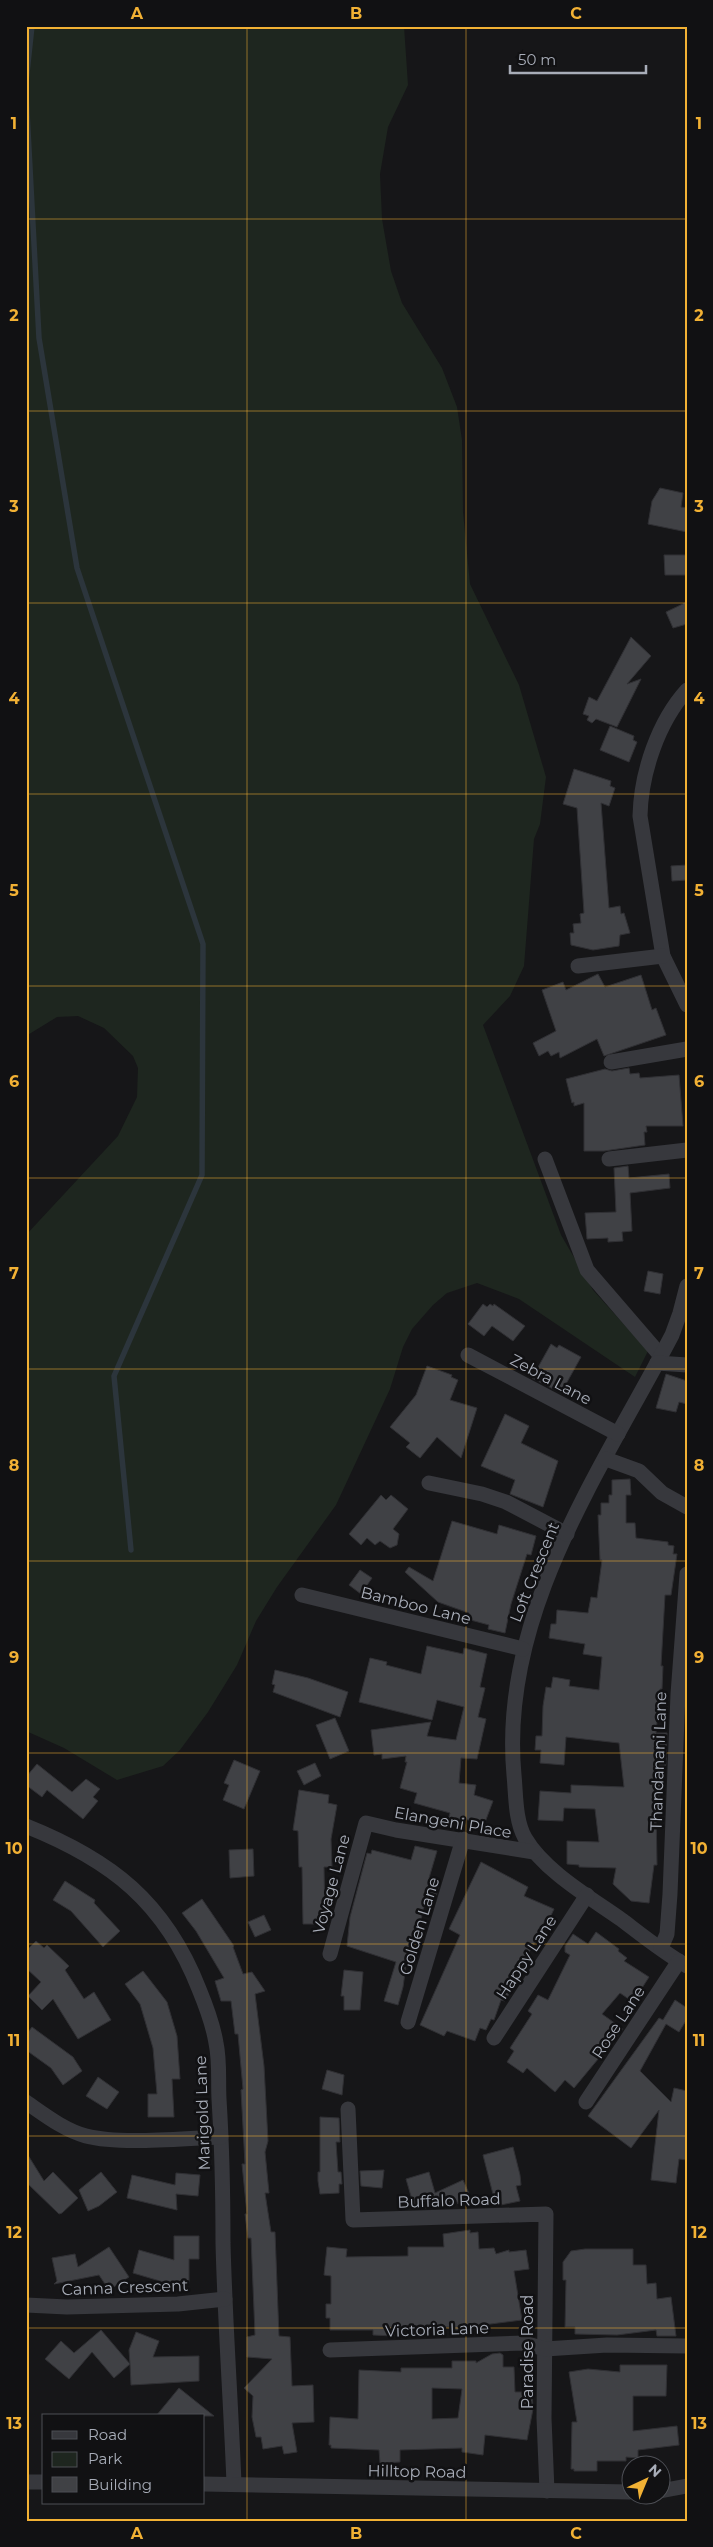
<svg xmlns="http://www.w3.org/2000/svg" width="713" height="2547" viewBox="0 0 713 2547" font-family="Montserrat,sans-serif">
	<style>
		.green { fill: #1e261f }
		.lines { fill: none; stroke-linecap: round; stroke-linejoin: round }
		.stream { stroke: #2c353c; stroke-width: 5.5 }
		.building { fill: #404145; stroke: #303034; fill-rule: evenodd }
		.street { stroke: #37383d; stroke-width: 15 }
		.grid { fill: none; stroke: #f2b134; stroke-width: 1; stroke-opacity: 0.55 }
		.labels { text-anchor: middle; stroke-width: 5; stroke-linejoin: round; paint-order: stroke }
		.street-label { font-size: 16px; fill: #a8adb8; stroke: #111113 }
		.neatline { fill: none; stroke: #f2b134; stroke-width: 2 }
		.grid-label { font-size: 16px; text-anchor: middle; font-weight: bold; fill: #f2b134 }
	</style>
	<rect width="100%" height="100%" fill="#161618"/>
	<path class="green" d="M26,26H404L408,85L388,127L380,174L382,219L391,271L402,303L442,368L457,407L462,440L463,512L470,584L519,685L546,777L540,824L534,839L524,966L510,996L483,1025L561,1235L593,1290L648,1351L635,1377L519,1299L477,1283L447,1293L433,1305L412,1329L403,1347L390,1389L336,1505L277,1587L256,1621L237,1665L208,1712L180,1750L163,1766L117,1780L64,1748L26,1731V1235L118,1136L137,1097L138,1068L133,1056L104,1028L78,1016L57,1017L26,1036Z"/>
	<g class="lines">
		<g class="stream">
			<path d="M26,82L32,26"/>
			<path d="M26,93L39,338L77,568L203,944L202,1175L114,1376L131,1550"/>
		</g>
	</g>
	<g class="building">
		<path d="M660,488L683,493L681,507L687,508V532L648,524L652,501Z"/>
		<path d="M664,555H687V575H665Z"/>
		<path d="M687,602V624L673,628L666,612Z"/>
		<path d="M631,637L651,656L627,684L641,679L617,727L596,719L592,723L587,720L589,716L583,714L589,697L597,701Z"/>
		<path d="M610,726L634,736L633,740L637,742L629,762L600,750Z"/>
		<path d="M574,769L611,781L610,786L615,788L609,806L601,803L609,908L620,906L621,914L624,913L630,933L620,935L619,946L593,950L571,945L570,933H574L573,924L581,923L580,914L584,913L577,808L563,804Z"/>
		<path d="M687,865V880L672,881L671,866Z"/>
		<path d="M598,974L605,987L641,975L652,1010L656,1008L666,1035L604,1056L597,1039L560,1058L559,1052L551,1056L548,1051L539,1056L533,1043L556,1031L542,990L563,982L566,990Z"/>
		<path d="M629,1068L630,1074L639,1073L640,1078L679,1075L683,1126H646L647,1132H644L645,1145L604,1151H584V1103L574,1106V1102L572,1103L566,1079L605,1069L612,1071Z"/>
		<path d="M628,1166L629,1178L669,1174L670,1188L630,1193L632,1231L622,1232L623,1241L608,1242V1238L587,1239L585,1213L616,1212L614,1168Z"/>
		<path d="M648,1271L663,1274L660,1294L644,1291Z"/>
		<path d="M483,1304L487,1307L490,1304L493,1306L494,1304L525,1326L513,1341L492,1326L484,1336L468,1324Z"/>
		<path d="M551,1344L557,1348L559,1345L581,1357L561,1393L532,1378Z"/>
		<path d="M427,1366L452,1375L451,1377L458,1380L450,1400L477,1408L461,1458L437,1437L420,1458L406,1447L410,1443L390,1427L416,1395Z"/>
		<path d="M666,1374L687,1381V1404L679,1402L676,1412L656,1408Z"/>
		<path d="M505,1414L529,1426L521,1443L558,1461L543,1507L510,1494L515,1480L481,1466Z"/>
		<path d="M630,1479L631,1495H626V1523H635L636,1538L668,1542V1545L674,1546L673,1554H677L671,1595H665L661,1666H663L662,1689H660L656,1733H667L666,1763L664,1774L661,1773L659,1809H656L657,1865H654L649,1903L631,1901L613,1884L616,1868L579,1867V1865L567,1864V1841L599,1842L595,1809L564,1808L563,1821L538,1820L540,1791L571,1793V1785L624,1787L619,1743L566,1737L564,1765L540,1763L541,1750H535L536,1736H542L543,1706L546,1687L551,1688L553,1677L570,1680L569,1686L599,1690L602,1657L583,1654L585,1644L549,1638L551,1624H556L557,1610L588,1613L591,1597L597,1598L602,1560H600L598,1515H601V1503H609V1495H612V1480Z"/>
		<path d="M381,1495L386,1500L391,1495L408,1509L393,1529L399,1534L397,1545L390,1548L380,1541L375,1545L367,1538L361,1545L349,1534Z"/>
		<path d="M452,1521L497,1534L499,1525L536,1536L531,1555L527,1554L511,1604L505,1633L488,1629L489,1625L467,1619L469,1613L438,1602L405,1572L409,1567L433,1581Z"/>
		<path d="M360,1570L372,1578L361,1594L349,1585Z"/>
		<path d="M427,1646L463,1654L464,1648L487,1654L480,1687L485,1688L478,1717L486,1719L477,1759L461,1758L459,1783L476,1785L474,1795L493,1801L484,1825L465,1819L464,1825L448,1820L450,1813L414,1803L417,1793L400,1788L407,1762H405L406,1756L382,1759V1754L374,1755L371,1730L431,1722L427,1736L456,1740L464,1707L437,1700L432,1720L359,1702L370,1658L387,1662L386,1665L421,1674Z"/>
		<path d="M275,1670L308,1678L348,1692L340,1717L273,1692L275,1685L272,1684Z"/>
		<path d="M335,1718L349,1751L330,1759L316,1725Z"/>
		<path d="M234,1760L260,1771L244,1809L223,1800L229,1785L224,1783Z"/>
		<path d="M315,1763L321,1776L304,1785L297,1771Z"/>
		<path d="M37,1764L72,1792L86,1779L100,1789L93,1797L98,1801L83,1819L47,1790L42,1797L26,1785V1777Z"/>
		<path d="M299,1790L329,1795L328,1803L337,1805L331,1839L332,1867H324L325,1924H303L302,1867H299L298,1831L293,1830Z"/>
		<path d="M415,1846L437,1851L429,1878L439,1885L436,1896H426L418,1934H414L410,1959L407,1958L403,1987L398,2005L384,2001L396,1962L347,1946L350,1917L367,1853L371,1854L372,1850L411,1860Z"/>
		<path d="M253,1849L254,1876L230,1878L229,1850Z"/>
		<path d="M481,1862L528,1887L524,1896L554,1909L548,1922L545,1920L535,1943L513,1977L510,1987L512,1988L505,2001L501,2000L494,2020L491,2019L486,2030L480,2028L475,2041L447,2031L444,2036L420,2025L460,1935L449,1929Z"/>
		<path d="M65,1881L95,1900L94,1903L120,1931L103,1947L71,1911L53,1900Z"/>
		<path d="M202,1899L234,1946L233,1947L243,1974L252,1972L265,1991L255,1994L264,2066L268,2141L265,2152L269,2193H265L271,2232H275L279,2336L290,2337L292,2386L313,2385L314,2422L292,2423L297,2452L284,2454L282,2446L263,2449L261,2437H256L252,2417L253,2396L244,2388L272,2359L247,2357V2337L255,2335L251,2238H248L245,2214H247L242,2164H245L241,2090L243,2089L238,2034H235L231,2001H221L215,1981L224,1978L196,1931L182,1913Z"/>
		<path d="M264,1915L271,1930L255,1937L248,1922Z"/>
		<path d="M596,1932L619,1949L618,1951L627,1958L624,1961L649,1977L633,2002L620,1993L602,2014L623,2029L574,2088L565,2080L555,2092L527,2068L523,2073L507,2062L514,2051L510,2048L532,2014L528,2011L538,1995L548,2000L570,1955L565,1952V1946L573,1934L588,1944Z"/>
		<path d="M36,1941L44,1948L47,1945L69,1966L65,1970L84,1999L94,1992L111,2020L78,2039L53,1999L42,2010L28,1996L41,1982L26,1968V1951Z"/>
		<path d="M344,1970L363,1972L360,2010H344V1996H341Z"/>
		<path d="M143,1971L167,2002L177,2036L180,2079H172L174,2117H148V2094H157L153,2048L140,2004L125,1984Z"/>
		<path d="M675,2000L687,2008V2019L679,2032L666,2024L640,2071L671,2102L674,2088L687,2091V2160L679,2159L676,2183L651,2180L659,2110L631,2148L588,2116L659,2018L663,2020Z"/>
		<path d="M32,2027L73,2057L82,2071L63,2085L51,2068L26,2050V2035Z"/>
		<path d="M327,2070L344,2075L342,2095L322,2089Z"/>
		<path d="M98,2077L119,2092L107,2109L86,2096Z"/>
		<path d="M320,2117L339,2118L340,2142H336L338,2172H341L342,2184H339V2193L320,2194L318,2181V2172H320Z"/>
		<path d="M513,2147L520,2175L521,2185L516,2186L520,2201L496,2206L483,2155Z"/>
		<path d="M26,2152L44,2181L53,2172L78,2198L62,2213L59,2214L26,2182Z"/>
		<path d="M384,2170L382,2188L361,2186L360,2171Z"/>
		<path d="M101,2172L117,2192L99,2206L88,2211L79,2190Z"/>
		<path d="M429,2172L435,2193L463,2180L471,2198L458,2204L456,2200L426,2208L413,2209L411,2204L413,2203L406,2179Z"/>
		<path d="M176,2173L200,2175L198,2196L176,2194L177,2210L127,2198L132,2175L175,2185Z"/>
		<path d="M470,2230V2233L478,2232L479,2249L494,2248L496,2254L509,2250V2252L526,2250L529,2269L514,2271L522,2320L475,2326V2329L455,2330L454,2327L394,2328V2336L373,2335V2330H330V2318H326V2304H331V2276L324,2275L327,2247L347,2249L346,2257L408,2256V2247H444L443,2234Z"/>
		<path d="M174,2236H199V2259H189V2284H170L133,2273L139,2250L174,2260Z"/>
		<path d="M109,2247L129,2277L109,2290L99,2275L54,2284L57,2281L52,2258L75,2254L78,2267Z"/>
		<path d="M585,2249H633V2265H646L647,2284L656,2283L657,2299L671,2297L676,2336H657L656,2330L617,2335L575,2334V2327H565L566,2280H563V2262L571,2251Z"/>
		<path d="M101,2330L130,2364L129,2350L136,2332L159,2341L153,2357L199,2356V2381L131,2385L130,2364L114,2378L92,2352L69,2379L45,2359L61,2341L74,2353Z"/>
		<path d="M500,2353L503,2355V2367H514L515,2392H532L533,2409L527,2440L485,2435L483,2455L462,2452V2448L400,2450V2462L380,2463L379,2450L331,2448V2445H329L330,2417L358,2419L359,2370L401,2372V2368H452V2361H476V2363L492,2354ZM432,2388L462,2389L458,2418L432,2419Z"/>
		<path d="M620,2365H667L666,2396H633V2431L677,2426L679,2445L638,2450V2458L626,2457V2461H597V2471H574V2469H571L572,2422H577L569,2372L588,2369L620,2372Z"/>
		<path d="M179,2388L214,2416H156Z"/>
	</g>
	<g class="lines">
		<g class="street">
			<path d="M687,690C658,722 641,773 640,816L663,956L687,1005"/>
			<path d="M578,966L663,956"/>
			<path d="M611,1062L687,1049"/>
			<path d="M545,1159L587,1270L661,1356"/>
			<path d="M609,1159L687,1150"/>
			<path d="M687,1286L680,1313L672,1335C601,1471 499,1614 514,1775C516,1795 515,1820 525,1838C544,1871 591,1898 622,1920C643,1936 664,1953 687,1966"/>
			<path d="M468,1355L618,1434"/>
			<path d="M657,1363L687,1365"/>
			<path d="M606,1459L639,1471L662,1493L687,1507"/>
			<path d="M429,1483L482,1494L506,1502L567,1534"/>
			<path d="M302,1595L523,1649"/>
			<path d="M26,1826C111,1860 165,1902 199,1989C206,2006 213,2024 216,2043C220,2061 218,2081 219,2099C222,2147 223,2195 223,2243C225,2323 231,2404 234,2484"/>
			<path d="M661,1948L667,1934L670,1894L678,1694L687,1574"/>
			<path d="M330,1954L366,1823L396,1830L534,1852"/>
			<path d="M408,2022L463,1839"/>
			<path d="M494,2038L587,1895"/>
			<path d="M26,2102C45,2115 64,2130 86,2136C121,2145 184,2138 221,2137"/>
			<path d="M586,2102L679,1961"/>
			<path d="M348,2109L353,2220L546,2214L544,2418L547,2491"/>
			<path d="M26,2305L67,2307L178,2304L225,2299"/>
			<path d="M330,2350L524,2343L545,2349L607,2345L687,2346"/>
			<path d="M26,2482H44"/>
			<path d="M204,2484L630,2492"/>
			<path d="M660,2491L687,2486"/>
		</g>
	</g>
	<path class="grid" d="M247,26V2521M466,26V2521M26,219H687M26,411H687M26,603H687M26,794H687M26,986H687M26,1178H687M26,1369H687M26,1561H687M26,1753H687M26,1944H687M26,2136H687M26,2328H687"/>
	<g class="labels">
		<g class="street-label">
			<text transform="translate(551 1379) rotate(28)" y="6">Zebra Lane</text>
			<text transform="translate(534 1572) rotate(-68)" y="6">Loft Crescent</text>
			<text transform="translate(416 1605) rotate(14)" y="6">Bamboo Lane</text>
			<text transform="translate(658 1761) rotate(-88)" y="6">Thandanani Lane</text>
			<text transform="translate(453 1822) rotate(10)" y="6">Elangeni Place</text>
			<text transform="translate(331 1884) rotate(-75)" y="6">Voyage Lane</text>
			<text transform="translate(419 1926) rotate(-73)" y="6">Golden Lane</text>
			<text transform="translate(526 1957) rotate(-57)" y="6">Happy Lane</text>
			<text transform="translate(618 2022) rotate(-57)" y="6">Rose Lane</text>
			<text transform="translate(202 2113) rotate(-92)" y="6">Marigold Lane</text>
			<text transform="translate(449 2200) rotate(-2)" y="6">Buffalo Road</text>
			<text transform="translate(125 2287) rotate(-2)" y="6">Canna Crescent</text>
			<text transform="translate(437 2329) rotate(-2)" y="6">Victoria Lane</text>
			<text transform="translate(527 2352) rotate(-90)" y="6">Paradise Road</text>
			<text transform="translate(417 2471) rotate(1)" y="6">Hilltop Road</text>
		</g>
	</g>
	<rect width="713" height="2547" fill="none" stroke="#111113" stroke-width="55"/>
	<rect x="42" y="2414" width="162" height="90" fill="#111113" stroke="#4d4f55"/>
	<rect x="52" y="2431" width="25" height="8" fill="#37383d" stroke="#4d4f55"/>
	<text x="88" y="2440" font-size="15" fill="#a8adb8">Road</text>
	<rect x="52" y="2452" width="25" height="15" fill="#1e261f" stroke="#4d4f55"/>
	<text x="88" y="2464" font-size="15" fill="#a8adb8">Park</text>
	<rect x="52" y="2477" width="25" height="15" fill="#404145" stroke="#4d4f55"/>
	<text x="88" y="2490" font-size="15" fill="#a8adb8">Building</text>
	<g transform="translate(646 2480) rotate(44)"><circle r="24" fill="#111113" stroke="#4d4f55"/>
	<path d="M0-4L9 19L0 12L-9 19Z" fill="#f2b134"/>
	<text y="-8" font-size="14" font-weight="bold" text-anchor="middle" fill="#a8adb8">N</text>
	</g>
	<path d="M510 65v8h136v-8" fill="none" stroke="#a8adb8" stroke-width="2.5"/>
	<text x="518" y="65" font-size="15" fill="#a8adb8" stroke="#111113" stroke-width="4" paint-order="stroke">50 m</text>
	<rect x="28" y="28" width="658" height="2492" class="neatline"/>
	<g class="grid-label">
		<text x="137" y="19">A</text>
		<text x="356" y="19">B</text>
		<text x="576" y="19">C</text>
		<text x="14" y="129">1</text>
		<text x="699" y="129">1</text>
		<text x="14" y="321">2</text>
		<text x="699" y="321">2</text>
		<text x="14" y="512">3</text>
		<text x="699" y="512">3</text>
		<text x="14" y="704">4</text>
		<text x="699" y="704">4</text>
		<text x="14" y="896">5</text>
		<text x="699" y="896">5</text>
		<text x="14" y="1087">6</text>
		<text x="699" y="1087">6</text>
		<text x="14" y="1279">7</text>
		<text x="699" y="1279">7</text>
		<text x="14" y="1471">8</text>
		<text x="699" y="1471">8</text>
		<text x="14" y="1663">9</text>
		<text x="699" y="1663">9</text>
		<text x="14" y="1854">10</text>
		<text x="699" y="1854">10</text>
		<text x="14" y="2046">11</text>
		<text x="699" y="2046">11</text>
		<text x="14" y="2238">12</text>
		<text x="699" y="2238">12</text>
		<text x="14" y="2429">13</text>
		<text x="699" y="2429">13</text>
		<text x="137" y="2539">A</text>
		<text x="356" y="2539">B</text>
		<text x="576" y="2539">C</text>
	</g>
</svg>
